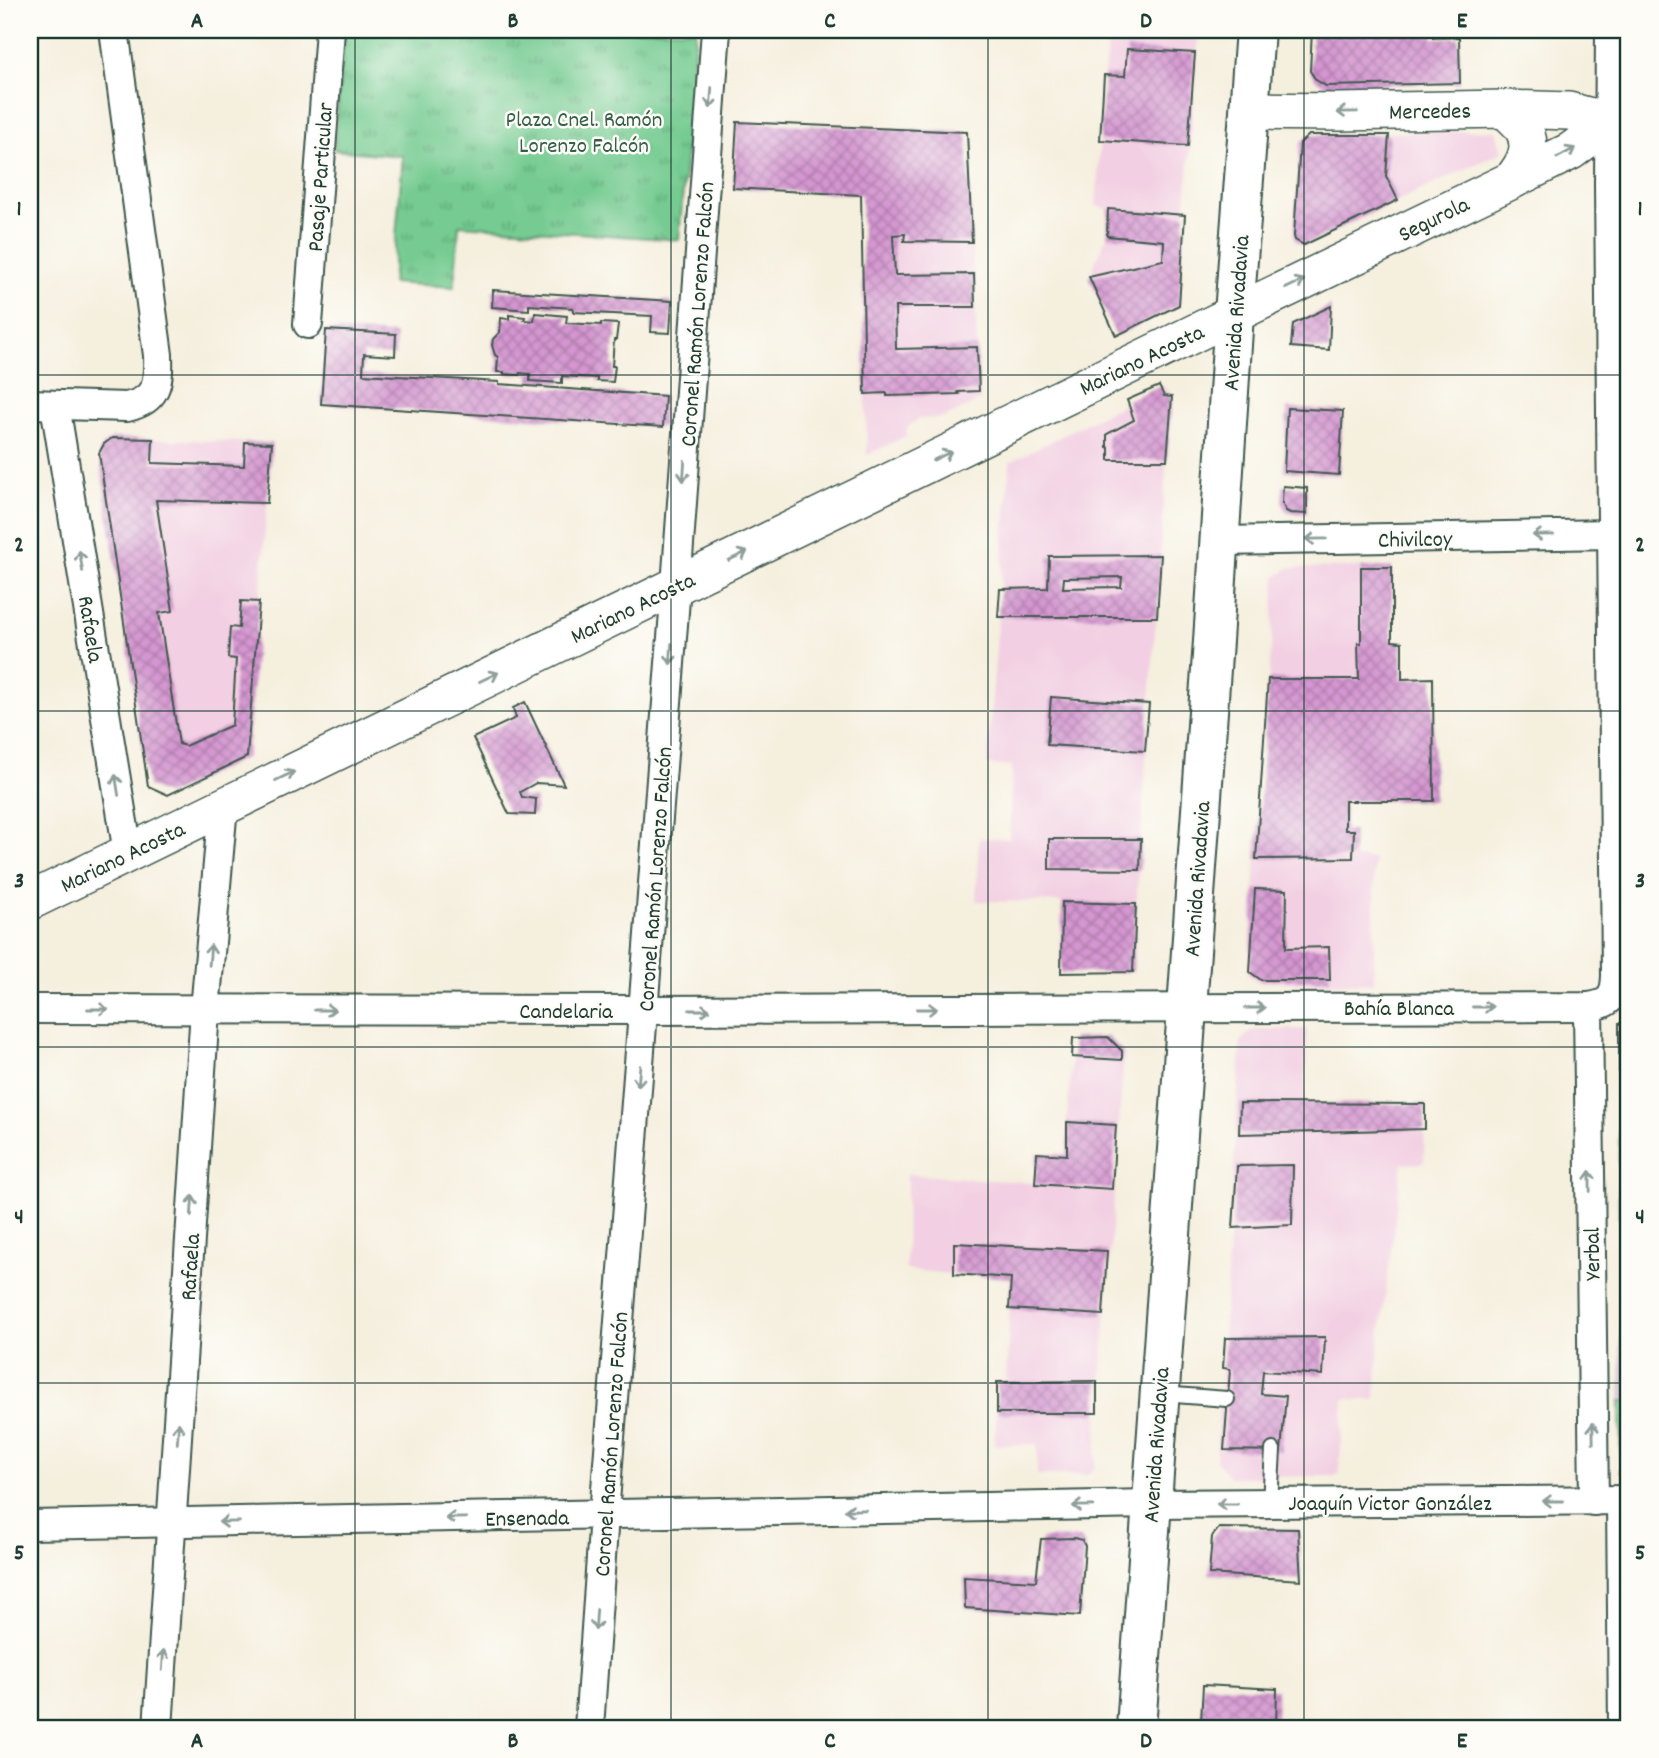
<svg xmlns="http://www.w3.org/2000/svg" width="1659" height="1758" viewBox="0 0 1659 1758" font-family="Dekko,sans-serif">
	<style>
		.built { fill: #f2cfe2 }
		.railway { fill: #cfbdd0 }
		.grass { fill: url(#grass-dots); stroke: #4a8462; stroke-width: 2 }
		.park { fill: url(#park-tufts); stroke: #4a8462; stroke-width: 2 }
		.building { fill: url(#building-cross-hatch); fill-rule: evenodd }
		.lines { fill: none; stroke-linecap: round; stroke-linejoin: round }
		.service-casing { stroke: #3f584e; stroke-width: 18 }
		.minor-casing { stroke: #3f584e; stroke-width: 32 }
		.tertiary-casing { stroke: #3f584e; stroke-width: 40 }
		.primary-casing { stroke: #3f584e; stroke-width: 42 }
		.service { stroke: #fff; stroke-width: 14 }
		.minor { stroke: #fff; stroke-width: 28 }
		.tertiary { stroke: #fff; stroke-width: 37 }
		.primary { stroke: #fff; stroke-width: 38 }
		.oneway { stroke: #8f9e9a }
		.grid { fill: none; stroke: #1f3d34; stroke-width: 2; stroke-opacity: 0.55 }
		.labels { text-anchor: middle; stroke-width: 5; stroke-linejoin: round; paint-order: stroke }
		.street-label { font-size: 23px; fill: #1f3d34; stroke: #fdfcf7 }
		.park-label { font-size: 23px; fill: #34604b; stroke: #fdfcf7 }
		.neatline { fill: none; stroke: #1f3d34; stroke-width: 2.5 }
		.grid-label { font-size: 23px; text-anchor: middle; font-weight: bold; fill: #1f3d34 }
	</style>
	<defs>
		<pattern id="grass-dots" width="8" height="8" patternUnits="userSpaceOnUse" patternTransform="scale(1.75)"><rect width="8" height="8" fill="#74cb91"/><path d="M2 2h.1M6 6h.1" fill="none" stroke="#5fa677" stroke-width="1.8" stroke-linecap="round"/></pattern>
		<pattern id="park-tufts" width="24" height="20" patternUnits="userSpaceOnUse" patternTransform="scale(1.75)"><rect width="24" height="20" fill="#74cb91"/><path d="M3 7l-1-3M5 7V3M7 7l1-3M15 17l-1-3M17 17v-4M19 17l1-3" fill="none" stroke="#5fa677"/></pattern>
		<pattern id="building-cross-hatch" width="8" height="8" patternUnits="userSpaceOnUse" patternTransform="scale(1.75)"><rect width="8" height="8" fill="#d596d1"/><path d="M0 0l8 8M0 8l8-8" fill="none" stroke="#ac7caa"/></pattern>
	</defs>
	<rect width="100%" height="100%" fill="#fdfcf7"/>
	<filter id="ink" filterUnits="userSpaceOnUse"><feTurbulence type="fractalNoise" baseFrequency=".0143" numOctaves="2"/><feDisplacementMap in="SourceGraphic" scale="14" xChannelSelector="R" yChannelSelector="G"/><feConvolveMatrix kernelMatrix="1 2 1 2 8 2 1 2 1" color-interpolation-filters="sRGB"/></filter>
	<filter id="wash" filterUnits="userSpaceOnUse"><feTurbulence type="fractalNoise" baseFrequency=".00686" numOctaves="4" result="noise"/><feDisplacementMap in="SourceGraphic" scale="28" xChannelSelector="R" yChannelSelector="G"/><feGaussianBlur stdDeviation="1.57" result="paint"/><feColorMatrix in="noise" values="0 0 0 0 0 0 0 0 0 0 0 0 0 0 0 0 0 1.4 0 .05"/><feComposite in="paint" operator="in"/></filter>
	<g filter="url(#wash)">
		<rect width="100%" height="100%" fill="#f5efde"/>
		<g class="built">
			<path d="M1109,30H1199L1178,306L1116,336L1089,277L1107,236L1108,209L1096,206L1104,75Z"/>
			<path d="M1496,130L1502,152L1304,245L1295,240L1300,143L1309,135Z"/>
			<path d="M861,195L970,198L979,391L981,400L944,418L918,419L907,428L906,436L867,455Z"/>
			<path d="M1162,385L1171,394L1132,967L1124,972L1061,974L1062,902L976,901L979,838L1009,839L1012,766L987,765L1010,462Z"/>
			<path d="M112,438L272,443L247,757L168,795L148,786L99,453L104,444Z"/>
			<path d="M1392,567V640L1402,642V679L1433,678L1434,801H1345V830H1354L1353,858L1374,859V983L1258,982L1248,974L1276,577L1289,568Z"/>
			<path d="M1307,1029L1305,1103L1425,1104L1424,1163L1402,1164L1380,1337L1375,1400L1344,1399L1339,1476L1229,1477L1216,1460L1241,1041L1253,1030Z"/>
			<path d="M1073,1038L1108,1039L1124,1053L1095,1468L1088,1475H1037V1444L994,1445L997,1413V1382L1006,1381L1011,1279L906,1270L907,1174L1035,1183L1037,1153L1067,1154V1122Z"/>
		</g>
		<g class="railway">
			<path d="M1629,169V890L1625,683L1627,171Z"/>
			<path d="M1619,1023H1629V1472H1621L1619,1108L1617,1033Z"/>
		</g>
		<g class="grass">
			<rect x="1619" y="1108" width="10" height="109"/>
			<path d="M1620,1401H1629V1472H1621Z"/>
		</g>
		<path class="park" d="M345,30H696L679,240L459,225L454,287L392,283L403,156L334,150Z"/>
		<g id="blocks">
			<g class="building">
				<path d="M1312,30H1433V38L1459,37L1460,83L1326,86L1316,80L1310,71Z"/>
				<path d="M1127,49L1195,53L1188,146L1100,140L1104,75L1125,76Z"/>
				<path d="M737,122L967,132L972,242L904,241L905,234L893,235L895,275L974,274L975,307H895L896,349L977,347L979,391L958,392L959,394L887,396V393L865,394L861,195L733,188Z"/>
				<path d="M1309,135H1389L1386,176L1398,200L1304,245L1295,240L1294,236L1300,143Z"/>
				<path d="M1108,209L1185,215L1179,305L1116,336L1089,277L1163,260L1164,241L1107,236Z"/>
				<path d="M493,290L672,301L670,333L651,332L652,316L573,312V308L529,305V310L492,307Z"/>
				<path d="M1331,306L1329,350L1291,347L1293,324Z"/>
				<path d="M535,313L567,316L566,323L601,325V323L618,324L616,340H614L612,366H615L613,382L597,381V378L562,376V383L530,381V374L520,373L519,375L504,374V372H497L498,357L495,355L492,345L493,339L500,332L501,318L509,319V315L525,317L524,320L534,321Z"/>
				<path d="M326,330L396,334L395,356L364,354L363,374L499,382V384L665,396L663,427L321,404Z"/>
				<path d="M1159,386L1164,396L1172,397L1167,460H1109V448L1107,447V434L1134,420L1127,400Z"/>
				<path d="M1287,408L1343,411L1339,475L1284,471Z"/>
				<path d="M112,438L153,439L152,463L244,466L245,442L272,443L267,503L156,500L173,611L159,613L179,744L185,746L232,725L236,659L228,658L230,627L239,628L241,601L259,602L247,757L168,795L148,786L99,453L104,444Z"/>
				<path d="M1283,486L1307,488V514L1290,513L1286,511L1282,503Z"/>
				<path d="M1161,555L1157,617H998L1000,589L1048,588L1049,556ZM1122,577L1121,587L1063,588L1064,578Z"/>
				<path d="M1361,567H1392V641L1402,642V679L1433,678L1434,801H1345V830H1354L1353,858L1256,859L1268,679H1359L1358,643H1361Z"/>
				<path d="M1051,697L1149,704L1145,751L1047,745Z"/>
				<path d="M525,702L564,785L536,783L520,792L522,797L536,799L535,815L509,814L473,738L516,718L513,708Z"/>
				<path d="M1049,839H1141L1140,870L1049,869Z"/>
				<path d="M1255,889L1287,890L1286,948L1329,947L1330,980H1261L1250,972Z"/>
				<path d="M1062,902L1136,904L1133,972L1061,973Z"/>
				<rect x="1619" y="1023" width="10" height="57"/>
				<path d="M1108,1037L1122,1051V1060L1072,1057L1073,1038Z"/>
				<path d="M1240,1103L1425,1104V1129L1239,1134Z"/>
				<path d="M1067,1122L1116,1125L1112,1189L1035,1184L1037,1153L1067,1155Z"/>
				<path d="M1293,1165L1292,1225L1233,1228L1237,1166Z"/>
				<path d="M954,1243L1107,1251L1103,1315L1009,1309L1011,1278L954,1274Z"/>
				<path d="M1325,1337L1323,1375L1263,1371L1261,1394L1286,1396L1281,1451L1224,1450L1230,1369L1223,1368L1225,1338Z"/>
				<path d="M1097,1381V1413H997V1382Z"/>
				<path d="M1219,1528L1298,1529L1301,1580L1209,1574L1212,1537Z"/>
				<path d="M1075,1538L1082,1540L1085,1546L1080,1616L965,1608L964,1577L1036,1581L1041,1539Z"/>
				<path d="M1203,1685L1277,1689L1276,1727L1201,1722Z"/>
			</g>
		</g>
	</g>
	<g filter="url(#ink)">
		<use href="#blocks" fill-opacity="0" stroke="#3f584e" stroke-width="2"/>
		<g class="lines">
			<g class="service-casing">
				<g id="service">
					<path d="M1162,1394L1227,1399"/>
					<path d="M1270,1503L1273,1450"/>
				</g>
			</g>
			<g class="minor-casing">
				<g id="minor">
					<path d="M308,324L330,30"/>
					<path d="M30,404L127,407C157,400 159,383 158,355L114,30"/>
					<path d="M55,405L128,853"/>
					<path d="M1219,541L1612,534"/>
					<path d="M1588,1007L1594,1501"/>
					<path d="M30,1009L644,1010L1588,1007C1610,1004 1615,998 1616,976L1609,184L1610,30"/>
					<path d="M1621,1500L1623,1728"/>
					<path d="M30,1525L1151,1504L1629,1500"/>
					<path d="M158,1728L205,1010L223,806"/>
					<path d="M589,1728L604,1515L676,586L716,30"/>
				</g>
			</g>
			<g class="tertiary-casing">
				<g id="tertiary">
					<path d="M1505,109C1510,114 1516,119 1521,125C1535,145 1526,163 1512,180"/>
					<path d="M1249,111L1339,112L1505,109L1569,111L1610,122"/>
					<path d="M30,901L1234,314L1512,180L1571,151L1610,122L1629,116"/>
				</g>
			</g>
			<g class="primary-casing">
				<path id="primary" d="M1136,1728L1213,641L1234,314L1255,30"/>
			</g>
			<use href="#service" class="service"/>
			<use href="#minor" class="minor"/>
			<use href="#tertiary" class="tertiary"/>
			<use href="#primary" class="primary"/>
		</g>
		<defs><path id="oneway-shaft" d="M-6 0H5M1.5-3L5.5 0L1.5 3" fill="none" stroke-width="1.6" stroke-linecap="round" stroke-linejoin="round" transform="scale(1.75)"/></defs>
		<g class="oneway">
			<use href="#oneway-shaft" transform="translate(711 98) rotate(94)"/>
			<use href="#oneway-shaft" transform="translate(1347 112) rotate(179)"/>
			<use href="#oneway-shaft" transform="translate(1566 153) rotate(-29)"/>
			<use href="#oneway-shaft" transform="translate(1295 284) rotate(-26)"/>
			<use href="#oneway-shaft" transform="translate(942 456) rotate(-26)"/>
			<use href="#oneway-shaft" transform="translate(684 471) rotate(94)"/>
			<use href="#oneway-shaft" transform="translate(1543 535) rotate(179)"/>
			<use href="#oneway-shaft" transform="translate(1316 539) rotate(179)"/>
			<use href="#oneway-shaft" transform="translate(738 556) rotate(-26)"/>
			<use href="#oneway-shaft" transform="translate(81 561) rotate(-99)"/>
			<use href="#oneway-shaft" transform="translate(671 654) rotate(94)"/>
			<use href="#oneway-shaft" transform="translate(489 677) rotate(-26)"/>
			<use href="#oneway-shaft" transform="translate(285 776) rotate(-26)"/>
			<use href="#oneway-shaft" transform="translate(117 785) rotate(-99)"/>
			<use href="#oneway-shaft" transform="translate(210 955) rotate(-85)"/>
			<use href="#oneway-shaft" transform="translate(1483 1007)"/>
			<use href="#oneway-shaft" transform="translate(1255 1008)"/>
			<use href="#oneway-shaft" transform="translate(98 1009)"/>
			<use href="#oneway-shaft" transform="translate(927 1009)"/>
			<use href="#oneway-shaft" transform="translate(325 1010)"/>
			<use href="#oneway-shaft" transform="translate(700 1010)"/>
			<use href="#oneway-shaft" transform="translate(639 1076) rotate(95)"/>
			<use href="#oneway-shaft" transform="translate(1590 1181) rotate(-91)"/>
			<use href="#oneway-shaft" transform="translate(192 1206) rotate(-86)"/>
			<use href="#oneway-shaft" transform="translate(178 1433) rotate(-86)"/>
			<use href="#oneway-shaft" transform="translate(1593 1433) rotate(-91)"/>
			<use href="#oneway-shaft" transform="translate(1553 1501) rotate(180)"/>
			<use href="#oneway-shaft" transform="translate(1227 1504) rotate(180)"/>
			<use href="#oneway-shaft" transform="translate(1083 1506) rotate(179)"/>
			<use href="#oneway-shaft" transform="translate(855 1510) rotate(179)"/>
			<use href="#oneway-shaft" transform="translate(456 1518) rotate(179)"/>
			<use href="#oneway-shaft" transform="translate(229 1522) rotate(179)"/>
			<use href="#oneway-shaft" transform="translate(596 1620) rotate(94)"/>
			<use href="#oneway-shaft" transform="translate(163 1660) rotate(-86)"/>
		</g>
	</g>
	<path class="grid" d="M355,30V1728M671,30V1728M988,30V1728M1304,30V1728M30,375H1629M30,711H1629M30,1047H1629M30,1383H1629"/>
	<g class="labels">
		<g class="street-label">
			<text transform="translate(1430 110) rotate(-1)" y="8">Mercedes</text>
			<text transform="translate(319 177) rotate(-86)" y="8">Pasaje Particular</text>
			<text transform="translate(1433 218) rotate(-26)" y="8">Segurola</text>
			<text transform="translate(1235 313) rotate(-86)" y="8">Avenida Rivadavia</text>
			<text transform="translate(696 314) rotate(-86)" y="8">Coronel Ramón Lorenzo Falcón</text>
			<text transform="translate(1141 359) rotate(-26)" y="8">Mariano Acosta</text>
			<text transform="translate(1415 538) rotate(-1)" y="8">Chivilcoy</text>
			<text transform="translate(632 607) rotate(-26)" y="8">Mariano Acosta</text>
			<text transform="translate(92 629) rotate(81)" y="8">Rafaela</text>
			<text transform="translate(122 856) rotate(-26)" y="8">Mariano Acosta</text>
			<text transform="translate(654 879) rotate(-86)" y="8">Coronel Ramón Lorenzo Falcón</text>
			<text transform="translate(1196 879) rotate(-86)" y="8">Avenida Rivadavia</text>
			<text x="1399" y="1015">Bahía Blanca</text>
			<text x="566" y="1018">Candelaria</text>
			<text transform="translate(1591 1254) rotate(-91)" y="8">Yerbal</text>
			<text transform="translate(189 1267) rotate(-86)" y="8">Rafaela</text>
			<text transform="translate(610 1444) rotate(-86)" y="8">Coronel Ramón Lorenzo Falcón</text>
			<text transform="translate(1155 1445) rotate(-86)" y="8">Avenida Rivadavia</text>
			<text x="1390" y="1510">Joaquín Victor González</text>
			<text transform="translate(527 1517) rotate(-1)" y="8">Ensenada</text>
		</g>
		<g class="park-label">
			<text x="584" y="126">Plaza Cnel. Ramón<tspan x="584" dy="26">Lorenzo Falcón</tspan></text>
		</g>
	</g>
	<rect width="1659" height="1758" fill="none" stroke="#fdfcf7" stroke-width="77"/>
	<rect x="38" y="38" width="1582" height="1682" class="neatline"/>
	<g class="grid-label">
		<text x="197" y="27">A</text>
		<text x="513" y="27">B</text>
		<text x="830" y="27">C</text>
		<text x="1146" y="27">D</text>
		<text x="1462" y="27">E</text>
		<text x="19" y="215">1</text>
		<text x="1640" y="215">1</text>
		<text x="19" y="551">2</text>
		<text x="1640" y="551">2</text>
		<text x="19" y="887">3</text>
		<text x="1640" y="887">3</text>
		<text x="19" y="1223">4</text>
		<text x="1640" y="1223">4</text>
		<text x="19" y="1559">5</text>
		<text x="1640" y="1559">5</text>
		<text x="197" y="1747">A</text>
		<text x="513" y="1747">B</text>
		<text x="830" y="1747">C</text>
		<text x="1146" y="1747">D</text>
		<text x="1462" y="1747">E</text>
	</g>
</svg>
